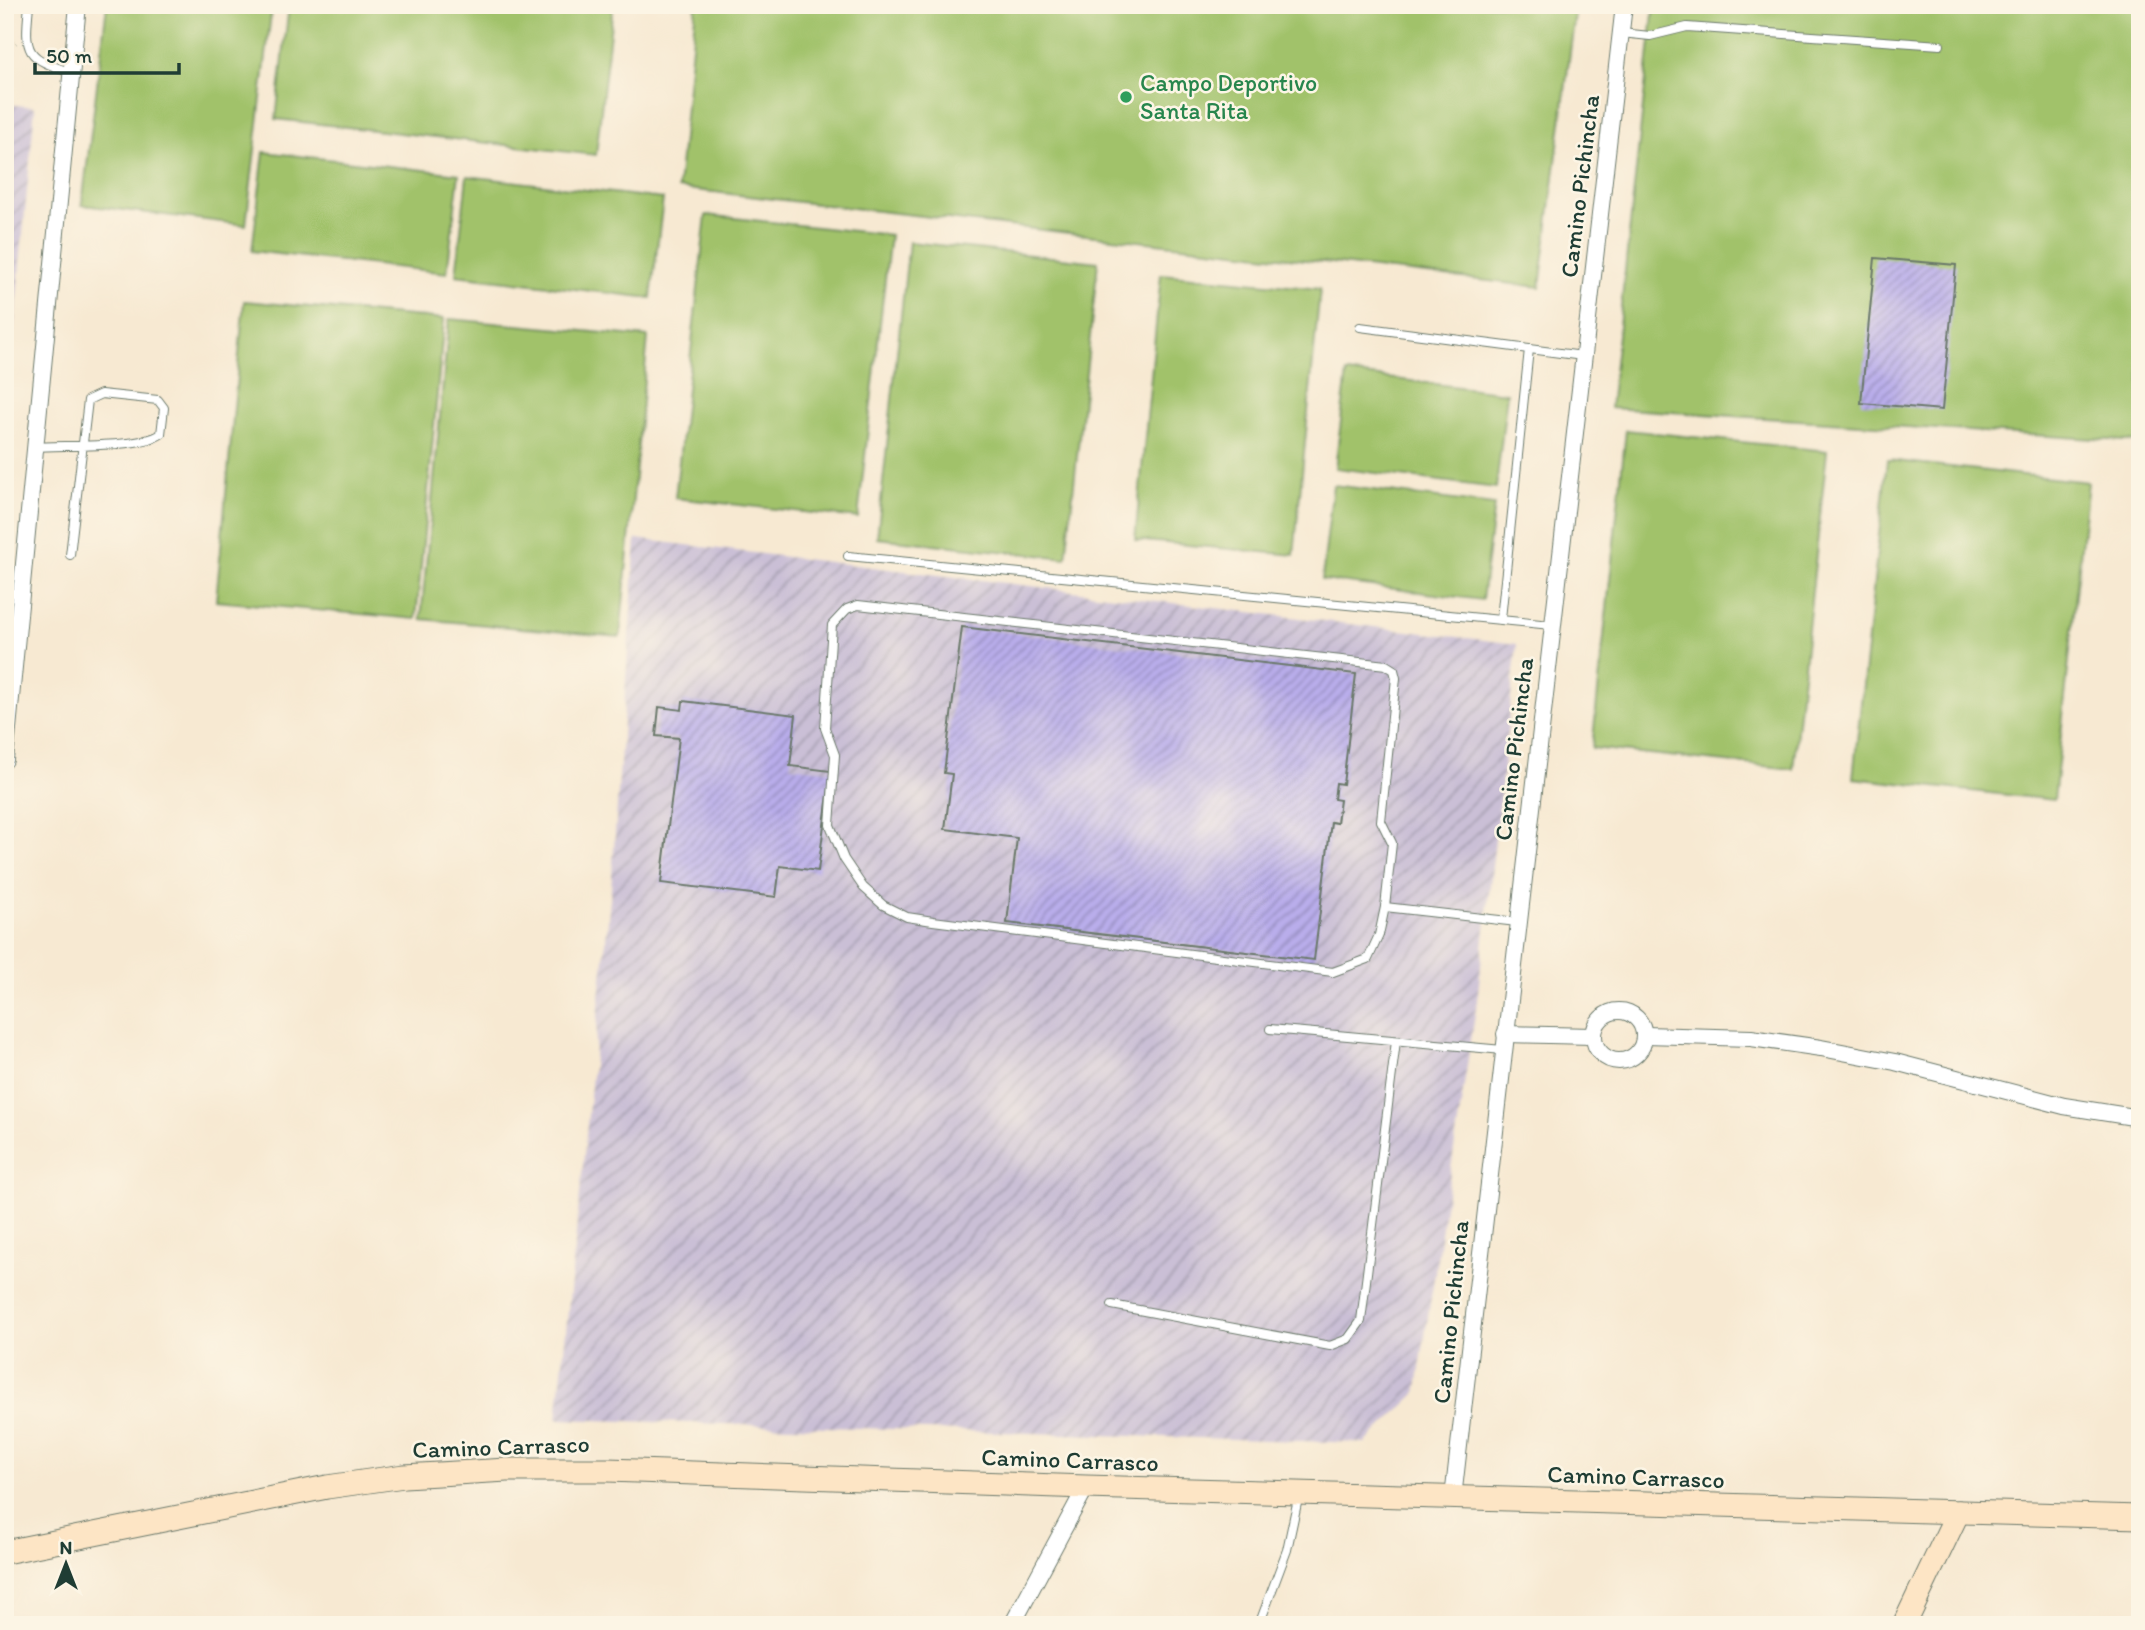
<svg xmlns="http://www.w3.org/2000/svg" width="2145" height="1630" viewBox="0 0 2145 1630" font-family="Itim,sans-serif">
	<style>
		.industrial { fill: url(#industrial-furrows) }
		.green { fill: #a1c26b; stroke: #608050; stroke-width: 2 }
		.building { fill: url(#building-hatch) }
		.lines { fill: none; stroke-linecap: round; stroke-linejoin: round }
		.lane-casing { stroke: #6b796b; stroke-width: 10 }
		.street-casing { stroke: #6b796b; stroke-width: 18 }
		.secondary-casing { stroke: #6b796b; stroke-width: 25 }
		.path { stroke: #6b796b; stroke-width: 3.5; stroke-dasharray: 2 5; stroke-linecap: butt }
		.lane { stroke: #fff; stroke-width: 8 }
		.street { stroke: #fff; stroke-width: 16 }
		.secondary { stroke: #fde5c5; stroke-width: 23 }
		.leisure-dot { fill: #2e9e5b; stroke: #fcf5e5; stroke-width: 2.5 }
		.labels { text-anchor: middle; stroke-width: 5; stroke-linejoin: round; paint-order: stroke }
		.leisure-label { font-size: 24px; fill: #27864d; stroke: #fcf5e5; text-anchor: start }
		.street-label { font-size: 24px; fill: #1f3d34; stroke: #fcf5e5 }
	</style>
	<defs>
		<pattern id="industrial-furrows" width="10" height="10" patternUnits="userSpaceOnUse" patternTransform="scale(1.75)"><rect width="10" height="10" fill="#cabfd6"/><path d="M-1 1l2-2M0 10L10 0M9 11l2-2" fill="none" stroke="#a39cae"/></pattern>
		<pattern id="building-hatch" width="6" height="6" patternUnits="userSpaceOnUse" patternTransform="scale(1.75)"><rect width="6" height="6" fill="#b9adeb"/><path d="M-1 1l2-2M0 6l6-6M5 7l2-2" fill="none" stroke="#968ebf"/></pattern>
	</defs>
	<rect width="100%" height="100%" fill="#fcf5e5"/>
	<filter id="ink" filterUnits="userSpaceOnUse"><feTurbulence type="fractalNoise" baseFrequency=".0143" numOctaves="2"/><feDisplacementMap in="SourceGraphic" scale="14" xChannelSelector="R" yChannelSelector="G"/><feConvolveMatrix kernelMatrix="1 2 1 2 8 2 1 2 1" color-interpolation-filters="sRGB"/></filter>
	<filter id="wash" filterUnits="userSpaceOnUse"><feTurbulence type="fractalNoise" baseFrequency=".00686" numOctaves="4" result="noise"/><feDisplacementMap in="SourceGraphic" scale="28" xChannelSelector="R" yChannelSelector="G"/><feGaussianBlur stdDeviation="1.57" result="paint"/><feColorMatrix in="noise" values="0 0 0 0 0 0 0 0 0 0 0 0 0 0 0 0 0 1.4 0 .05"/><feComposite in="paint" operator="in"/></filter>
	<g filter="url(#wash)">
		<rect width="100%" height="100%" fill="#f7e9d2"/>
		<g class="industrial">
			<path d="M5,104L35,107L5,421Z"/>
			<path d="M636,539L1517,644L1477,1001L1416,1394L1365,1443L557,1419L611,890Z"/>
		</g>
		<g class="green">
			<path d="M107,5H272L246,225L82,205Z"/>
			<path d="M289,5H613L596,155L276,119Z"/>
			<path d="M696,5H1576L1540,287L678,188Z"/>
			<path d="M1654,5H2140V442L1610,408Z"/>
			<path d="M264,152L459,174L447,273L252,251Z"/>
			<path d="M467,176L663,199L651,298L456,275Z"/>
			<path d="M706,215L890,235L858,518L675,498Z"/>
			<path d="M909,242L1098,262L1066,558L877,538Z"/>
			<path d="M1161,274L1320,289L1294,555L1135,540Z"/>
			<path d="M244,301L444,319L416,619L216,601Z"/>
			<path d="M449,319L648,337L620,637L421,619Z"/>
			<path d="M1347,373L1507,393L1496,488L1335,468Z"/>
			<path d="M1626,430L1827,451L1793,769L1592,748Z"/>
			<path d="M1887,460L2088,482L2054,800L1853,778Z"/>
			<path d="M1333,485L1494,505L1482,600L1322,580Z"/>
		</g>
		<g id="blocks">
			<g class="building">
				<path d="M1875,258L1956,265L1942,410L1861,403Z"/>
				<path d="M962,627L1356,674L1343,784L1336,783L1334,799L1340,800L1337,823L1331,822L1314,960L1007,923L1017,838L945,829L952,774L944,773Z"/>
				<path d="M683,701L796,715L790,766L831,771L818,871L780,866L776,897L661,883L679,738L656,736L659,707L682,710Z"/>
			</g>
		</g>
	</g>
	<g filter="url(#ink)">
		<use href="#blocks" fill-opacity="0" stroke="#6b796b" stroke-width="2"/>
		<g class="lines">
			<g class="lane-casing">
				<g id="lane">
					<path d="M29,5C24,55 26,57 72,73"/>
					<path d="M1621,33L1650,36L1687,27L1940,45"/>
					<path d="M1360,327L1583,356"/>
					<path d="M36,447C63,445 142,448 161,434L164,408L158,400L101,394L88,400L70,555"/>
					<path d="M848,556L1551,625"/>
					<path d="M5,593H21"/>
					<path d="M858,605L1386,665L1394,670L1396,678L1381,821L1392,843L1385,907L1379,935L1368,959L1333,972L933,921L907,917L883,905L863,887L844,859L830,825L835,755L825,728L832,625L847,609Z"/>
					<path d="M1501,619L1529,349"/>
					<path d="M1385,907L1517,922"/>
					<path d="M1270,1029L1503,1050"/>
					<path d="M1112,1305L1330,1346L1348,1339L1361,1321L1396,1041"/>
					<path d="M1259,1625L1287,1550L1299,1494"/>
				</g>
			</g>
			<g class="street-casing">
				<g id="street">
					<path d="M5,760L78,5"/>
					<circle cx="1619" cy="1036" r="25"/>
					<path d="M1505,1034L1593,1036"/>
					<path d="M1645,1035L1751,1038L1821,1048L1895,1062L2064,1106L2140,1118"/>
					<path d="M1453,1498L1624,5"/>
					<path d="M1012,1625L1086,1487"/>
				</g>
			</g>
			<g class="secondary-casing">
				<g id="secondary">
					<path d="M5,1552L327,1487L404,1476L507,1470H608L1086,1487L2140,1517"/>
					<path d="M1904,1625L1958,1512"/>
				</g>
			</g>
			<path class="path" d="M5,52L16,43"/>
			<use href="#lane" class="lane"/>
			<use href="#street" class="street"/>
			<use href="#secondary" class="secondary"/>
		</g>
	</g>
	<circle class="leisure-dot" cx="1126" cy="97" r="7"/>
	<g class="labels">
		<g class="leisure-label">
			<text x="1140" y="91">Campo Deportivo<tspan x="1140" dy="28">Santa Rita</tspan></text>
		</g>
		<g class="street-label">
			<text transform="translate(1580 186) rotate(-83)" y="8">Camino Pichincha</text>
			<text transform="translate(1514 749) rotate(-83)" y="8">Camino Pichincha</text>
			<text transform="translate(1451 1312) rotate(-84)" y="8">Camino Pichincha</text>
			<text transform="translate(501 1447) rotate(-2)" y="8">Camino Carrasco</text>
			<text transform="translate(1070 1460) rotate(2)" y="8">Camino Carrasco</text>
			<text transform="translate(1636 1477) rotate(2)" y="8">Camino Carrasco</text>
		</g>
	</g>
	<rect width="2145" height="1630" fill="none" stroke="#fcf5e5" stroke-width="28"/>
	<g transform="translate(66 1564)" stroke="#fcf5e5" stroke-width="5" paint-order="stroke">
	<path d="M0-5L12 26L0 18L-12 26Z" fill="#1f3d34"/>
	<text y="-10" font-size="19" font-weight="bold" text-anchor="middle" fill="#1f3d34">N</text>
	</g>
	<path d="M35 63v10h144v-10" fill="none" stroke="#1f3d34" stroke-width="3.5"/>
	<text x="46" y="63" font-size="21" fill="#1f3d34" stroke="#fcf5e5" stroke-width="5" paint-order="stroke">50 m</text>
</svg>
